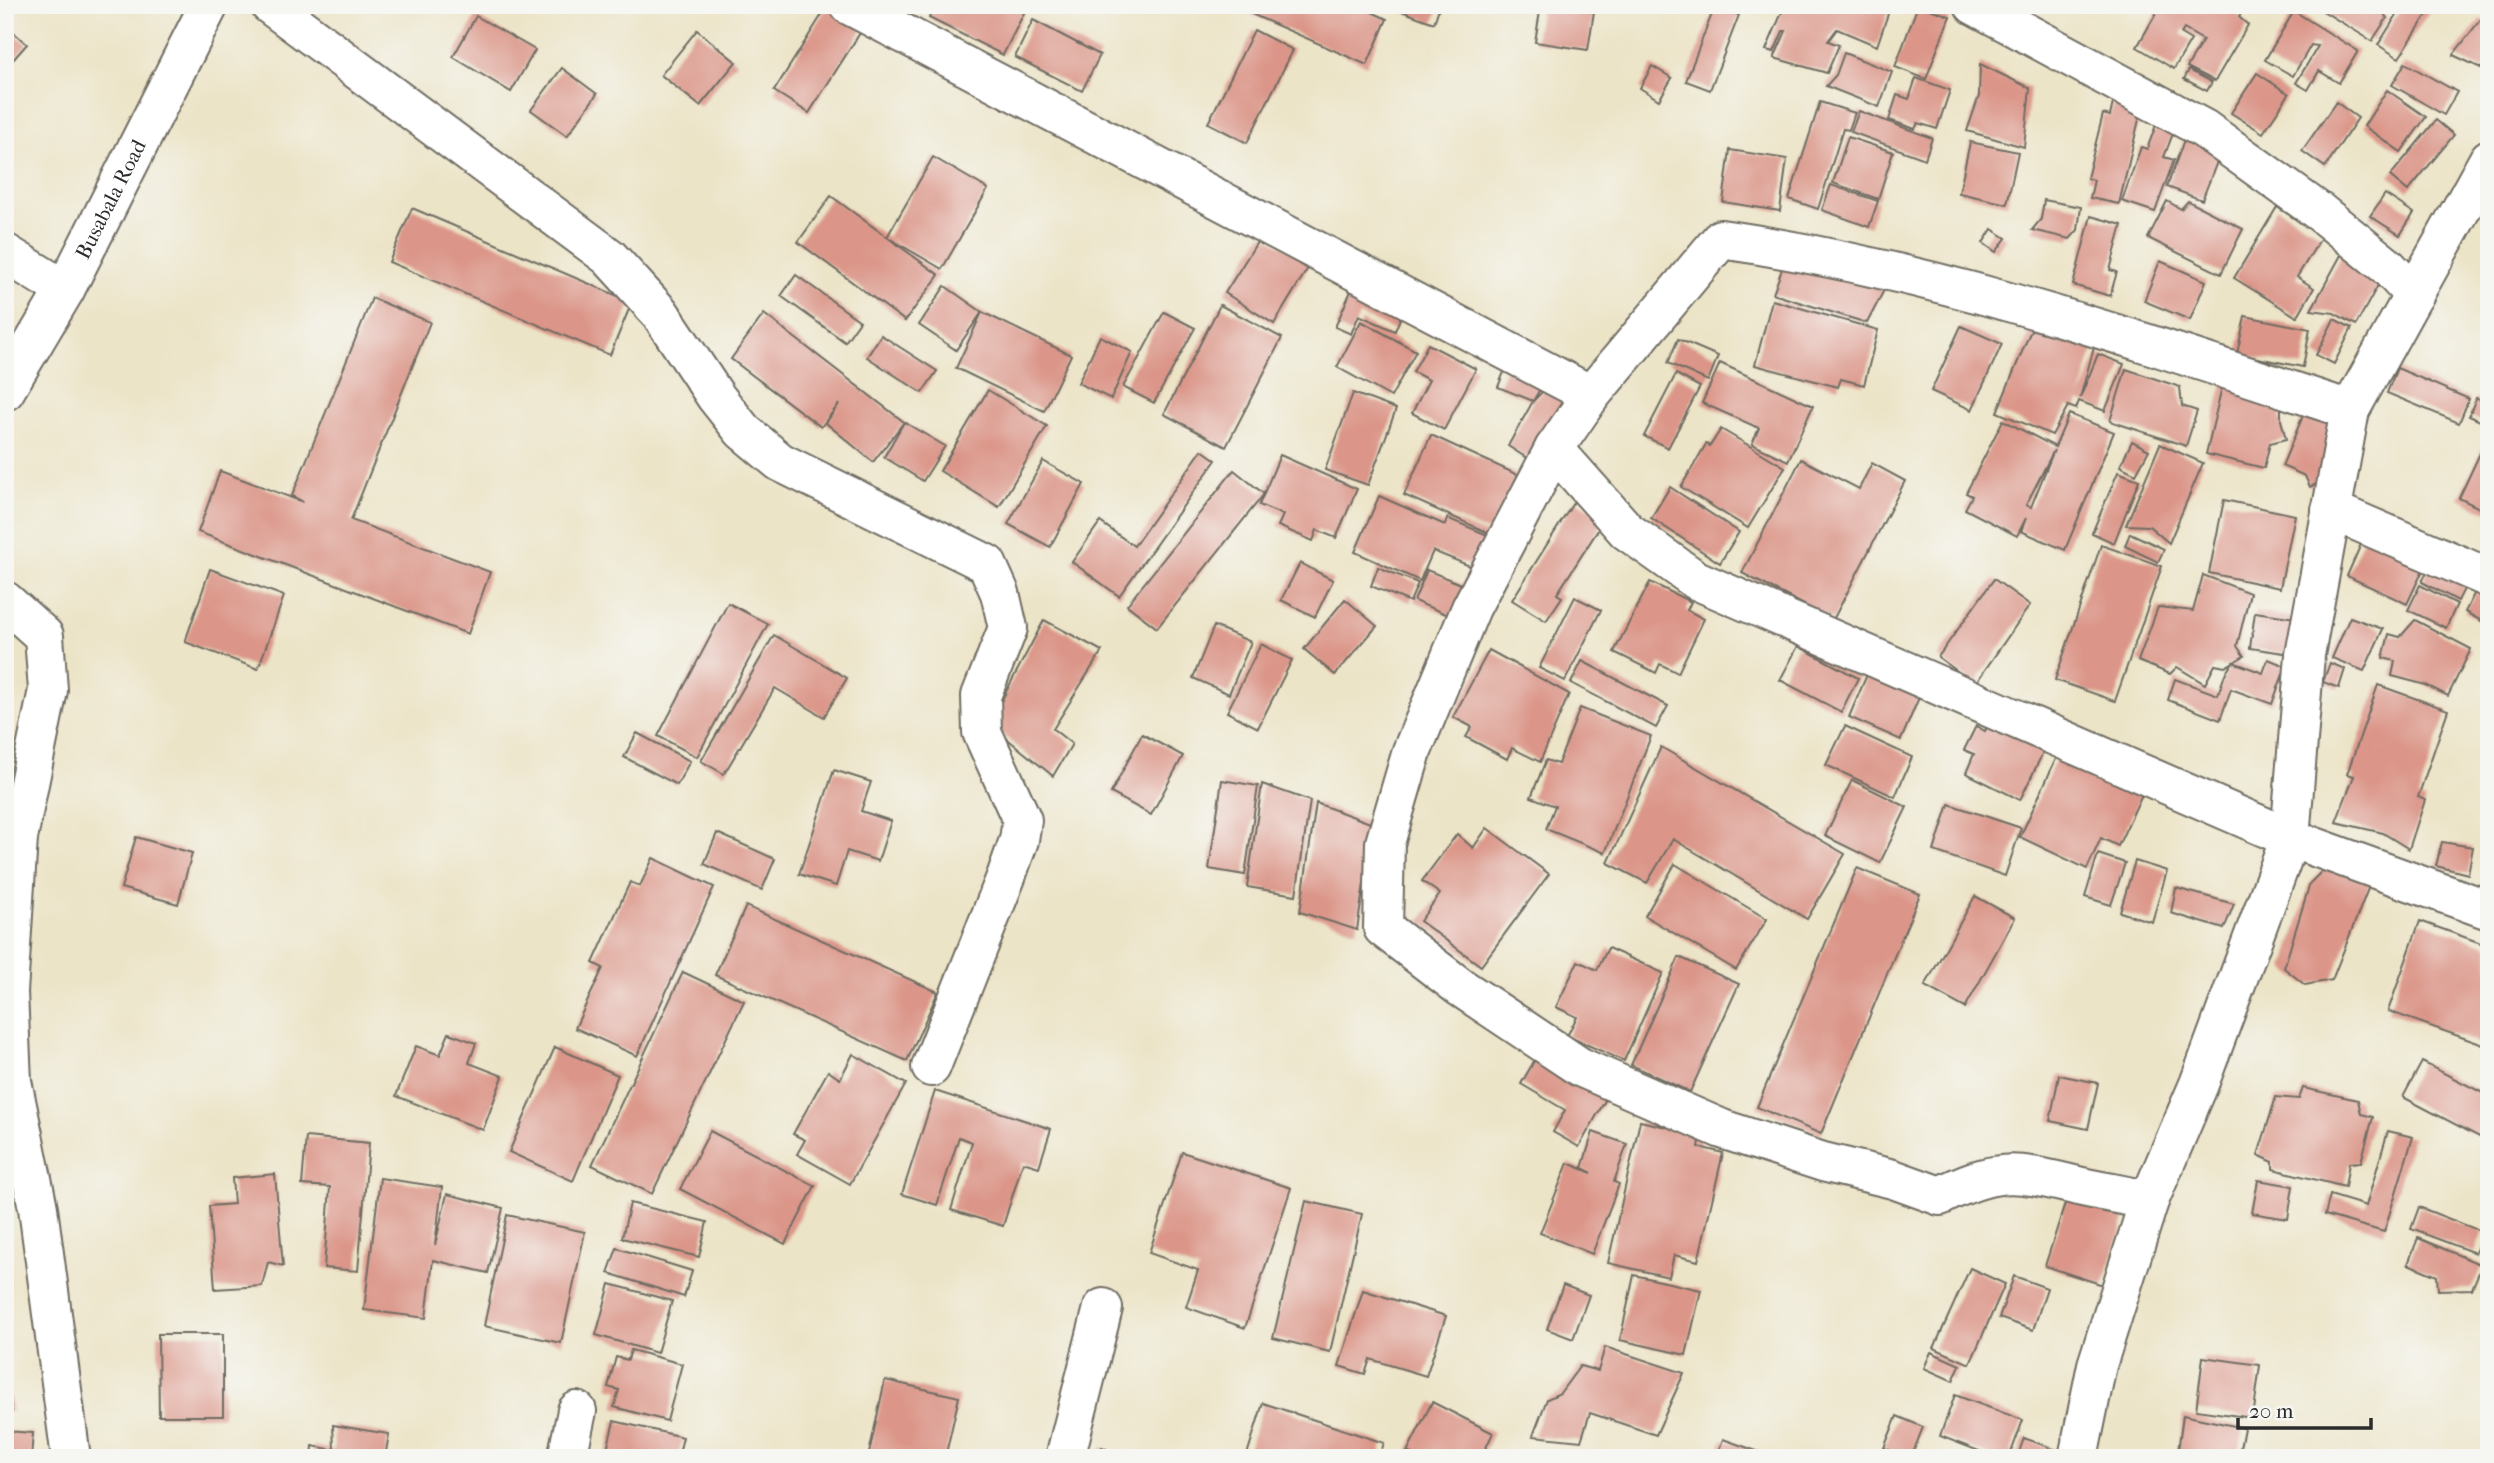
<svg xmlns="http://www.w3.org/2000/svg" width="2494" height="1463" viewBox="0 0 2494 1463" font-family="'IM FELL French Canon',serif">
	<style>
		.building { fill: #db9689; fill-rule: evenodd }
		.lines { fill: none; stroke-linecap: round; stroke-linejoin: round }
		.minor-casing { stroke: #6f6c62; stroke-width: 42 }
		.minor { stroke: #fff; stroke-width: 38 }
		.labels { text-anchor: middle; stroke-width: 7; stroke-linejoin: round; paint-order: stroke }
		.street-label { font-size: 21px; fill: #2b2b2b; stroke: #f6f6f2 }
	</style>
	<rect width="100%" height="100%" fill="#f6f6f2"/>
	<filter id="ink" filterUnits="userSpaceOnUse"><feTurbulence type="fractalNoise" baseFrequency=".0143" numOctaves="2"/><feDisplacementMap in="SourceGraphic" scale="14" xChannelSelector="R" yChannelSelector="G"/><feConvolveMatrix kernelMatrix="1 2 1 2 8 2 1 2 1" color-interpolation-filters="sRGB"/></filter>
	<filter id="wash" filterUnits="userSpaceOnUse"><feTurbulence type="fractalNoise" baseFrequency=".00686" numOctaves="4" result="noise"/><feDisplacementMap in="SourceGraphic" scale="28" xChannelSelector="R" yChannelSelector="G"/><feGaussianBlur stdDeviation="1.57" result="paint"/><feColorMatrix in="noise" values="0 0 0 0 0 0 0 0 0 0 0 0 0 0 0 0 0 1.4 0 .05"/><feComposite in="paint" operator="in"/></filter>
	<g filter="url(#wash)">
		<rect width="100%" height="100%" fill="#ece4c7"/>
		<g id="blocks">
			<g class="building">
				<path d="M828,5L865,25L809,113L774,91Z"/>
				<path d="M935,5H1028L1003,55L929,18Z"/>
				<path d="M1231,5H1357L1387,19L1367,65Z"/>
				<path d="M1385,5H1440L1434,23Z"/>
				<path d="M1541,5H1595L1588,50L1535,42Z"/>
				<path d="M1785,5H1891L1877,46L1837,29L1828,41L1839,45L1827,73L1774,58L1786,31H1783L1774,52L1766,50Z"/>
				<path d="M1918,5L1950,16L1926,79L1895,67Z"/>
				<path d="M2161,5H2247L2239,17L2248,25L2215,81L2187,67L2203,40L2184,29L2181,34L2191,40L2174,69L2137,47Z"/>
				<path d="M2313,5H2389L2384,14L2387,18L2372,41Z"/>
				<path d="M2403,5H2422L2430,10L2399,58L2378,45Z"/>
				<path d="M1715,6L1739,15L1710,90L1686,81Z"/>
				<path d="M2294,11L2358,51L2339,83L2319,71L2308,90L2296,83L2318,46L2311,45L2293,76L2265,60Z"/>
				<path d="M476,16L535,50L511,92L453,57Z"/>
				<path d="M2481,19L2489,27V61L2483,69L2453,55Z"/>
				<path d="M1033,20L1100,55L1082,91L1015,57Z"/>
				<path d="M5,25L27,44L5,69Z"/>
				<path d="M697,30L736,62L700,106L661,75Z"/>
				<path d="M1254,30L1293,50L1247,143L1208,123Z"/>
				<path d="M1844,53L1892,72L1879,107L1826,86L1836,75Z"/>
				<path d="M2405,63L2457,92L2444,115L2392,85Z"/>
				<path d="M1980,64L2030,88L2024,147L1967,131L1979,96Z"/>
				<path d="M1652,66L1672,78L1659,100L1640,88Z"/>
				<path d="M562,68L597,94L567,136L531,110Z"/>
				<path d="M2189,70L2212,82L2207,91L2184,79Z"/>
				<path d="M2257,73L2289,94L2263,133L2231,113Z"/>
				<path d="M1916,78L1950,90L1937,129L1918,123L1915,129L1889,120L1897,95L1909,99Z"/>
				<path d="M2118,82L2146,90L2119,204L2090,198L2094,180L2087,178L2103,114L2110,116Z"/>
				<path d="M2387,90L2426,117L2401,152L2364,126Z"/>
				<path d="M1820,102L1855,113L1849,130L1843,129L1818,209L1789,199Z"/>
				<path d="M2336,102L2358,118L2325,167L2302,151Z"/>
				<path d="M1859,111L1932,138L1925,159L1851,132Z"/>
				<path d="M2159,117L2177,123L2164,157L2174,160L2155,212L2122,201L2141,147L2147,149Z"/>
				<path d="M2436,120L2454,135L2408,191L2390,176Z"/>
				<path d="M2186,134L2222,149L2202,200L2167,187Z"/>
				<path d="M1848,137L1893,152L1878,199L1833,183Z"/>
				<path d="M1970,142L2018,152L2007,204L1959,193Z"/>
				<path d="M1730,150L1787,159L1780,211L1723,202Z"/>
				<path d="M933,157L988,189L942,269L887,237Z"/>
				<path d="M1831,185L1878,201L1869,227L1822,210Z"/>
				<path d="M2385,194L2414,213L2400,235L2370,216Z"/>
				<path d="M831,196L939,275L905,321L798,242Z"/>
				<path d="M2044,200L2081,207L2078,230L2070,239L2032,230L2041,219Z"/>
				<path d="M2167,201L2181,209L2188,201L2243,229L2221,274L2148,238Z"/>
				<path d="M2277,207L2322,236L2297,277L2314,288L2297,317L2234,278Z"/>
				<path d="M412,208L632,302L610,355L389,262Z"/>
				<path d="M2091,216L2122,225L2110,270L2117,272L2110,296L2073,285Z"/>
				<path d="M1992,229L2006,238L1996,252L1983,243Z"/>
				<path d="M1262,234L1311,263L1274,324L1225,293Z"/>
				<path d="M2347,244L2388,267L2356,325L2334,313L2311,310Z"/>
				<path d="M1787,255L1884,290L1867,323L1773,294Z"/>
				<path d="M2160,261L2206,281L2190,320L2144,301Z"/>
				<path d="M796,275L860,321L845,342L781,296Z"/>
				<path d="M1355,282L1406,304L1395,331L1359,315L1351,334L1335,327Z"/>
				<path d="M945,286L982,312L956,350L919,325Z"/>
				<path d="M372,298L430,322L351,520L490,572L468,634L198,532L220,471L303,502L292,496Z"/>
				<path d="M1772,300L1878,330L1864,385L1841,379L1838,387L1755,365Z"/>
				<path d="M1220,305L1282,338L1226,447L1164,414Z"/>
				<path d="M982,312L1071,355L1044,411L956,368Z"/>
				<path d="M1164,312L1195,328L1154,403L1123,387Z"/>
				<path d="M2038,313L2098,333L2080,398L2098,354L2124,364L2105,411L2079,401L2076,409L2068,406L2052,435L1997,412Z"/>
				<path d="M764,314L904,422L873,462L826,423L839,404L821,427L731,359Z"/>
				<path d="M2245,316L2310,329L2303,367L2237,354Z"/>
				<path d="M2334,319L2352,328L2334,364L2316,355Z"/>
				<path d="M1361,321L1416,351L1391,397L1337,367Z"/>
				<path d="M1961,326L2002,344L1972,410L1931,391Z"/>
				<path d="M881,335L937,371L922,393L867,357Z"/>
				<path d="M1100,336L1132,352L1111,399L1078,383Z"/>
				<path d="M1678,339L1718,356L1708,381L1668,363Z"/>
				<path d="M1428,344L1476,369L1444,430L1412,413L1429,380L1413,372Z"/>
				<path d="M1508,362L1546,379L1533,401L1498,387Z"/>
				<path d="M1720,363L1813,406L1788,461L1752,444L1759,428L1702,403Z"/>
				<path d="M2397,368L2469,399L2459,423L2387,393Z"/>
				<path d="M2126,369L2180,387L2182,406L2197,411L2186,446L2110,421Z"/>
				<path d="M1676,374L1700,387L1668,448L1644,436Z"/>
				<path d="M2225,374L2281,392V420L2286,439L2270,443L2264,468L2206,454Z"/>
				<path d="M988,390L1047,426L999,507L940,471Z"/>
				<path d="M1544,390L1572,408L1536,464L1508,446L1533,401Z"/>
				<path d="M1353,393L1396,409L1368,485L1325,470Z"/>
				<path d="M2476,398L2489,404V425L2469,416Z"/>
				<path d="M2307,406L2335,417L2326,480L2310,487L2305,476L2282,466Z"/>
				<path d="M2069,414L2114,432L2065,550L2021,531L2026,518L2017,536L1965,509L1972,496L1966,493L2003,420L2055,447ZM2054,450L2031,507L2026,505Z"/>
				<path d="M904,422L945,446L923,481L884,457Z"/>
				<path d="M1721,429L1785,467L1748,528L1681,487L1706,444L1710,446Z"/>
				<path d="M2489,434V513L2459,498Z"/>
				<path d="M1431,435L1518,475L1491,534L1404,495Z"/>
				<path d="M2132,441L2149,450L2136,474L2120,466Z"/>
				<path d="M2160,444L2203,463L2169,543L2149,526L2126,525Z"/>
				<path d="M1202,450L1216,460L1119,596L1072,562L1100,522L1134,546Z"/>
				<path d="M1280,455L1357,489L1336,538L1317,530L1313,541L1278,526L1283,515L1259,505Z"/>
				<path d="M1801,459L1859,489L1872,463L1905,481L1833,620L1742,573Z"/>
				<path d="M1043,461L1084,484L1050,547L1008,524Z"/>
				<path d="M1234,470L1264,494L1157,628L1127,605Z"/>
				<path d="M2118,472L2139,480L2114,543L2092,533Z"/>
				<path d="M1670,487L1739,532L1720,563L1651,518Z"/>
				<path d="M1379,496L1445,525L1447,518L1490,536L1458,619L1414,601L1427,570L1463,585L1470,566L1433,551L1420,581L1355,552Z"/>
				<path d="M1575,500L1605,519L1557,594L1562,597L1546,621L1512,600Z"/>
				<path d="M2224,500L2295,515L2280,588L2209,573Z"/>
				<path d="M2368,528L2429,557L2407,604L2347,576Z"/>
				<path d="M2130,533L2164,549L2158,562L2125,546Z"/>
				<path d="M2101,545L2162,566L2115,701L2055,680Z"/>
				<path d="M2434,557L2471,575L2458,601L2422,582Z"/>
				<path d="M1300,563L1333,580L1315,617L1281,600Z"/>
				<path d="M1378,567L1418,583L1410,602L1371,586Z"/>
				<path d="M210,569L284,596L258,669L185,642Z"/>
				<path d="M2203,575L2250,593L2237,646L2244,656L2225,667L2215,665L2205,684L2177,667L2170,674L2138,661L2158,607L2193,611Z"/>
				<path d="M2483,576L2489,579V625L2465,612Z"/>
				<path d="M1994,579L2030,605L1975,684L1938,657Z"/>
				<path d="M1650,582L1691,602L1687,610L1704,619L1678,673L1660,664L1656,673L1614,652Z"/>
				<path d="M2420,585L2457,604L2446,628L2408,610Z"/>
				<path d="M1575,597L1601,610L1565,681L1539,668Z"/>
				<path d="M1345,599L1377,626L1335,675L1304,649Z"/>
				<path d="M728,603L768,624L697,757L658,736Z"/>
				<path d="M2255,612L2296,618L2291,654L2250,648Z"/>
				<path d="M2350,617L2383,629L2364,671L2332,658Z"/>
				<path d="M1044,620L1102,651L1053,729L1072,744L1053,776L989,724Z"/>
				<path d="M2415,620L2471,649L2448,696L2426,685L2392,676L2395,661L2383,658L2389,634L2400,637Z"/>
				<path d="M1214,626L1251,642L1229,694L1193,678Z"/>
				<path d="M774,635L847,678L824,717L775,688L724,774L701,761Z"/>
				<path d="M1261,644L1292,660L1258,728L1227,712Z"/>
				<path d="M1798,646L1858,678L1841,712L1780,680Z"/>
				<path d="M1489,650L1569,694L1540,762L1512,748L1507,759L1466,737L1472,727L1453,717Z"/>
				<path d="M2268,659L2286,666L2272,704L2231,689L2220,720L2168,700L2175,679L2218,695L2225,674L2233,662L2263,673Z"/>
				<path d="M1582,661L1668,706L1656,728L1571,683Z"/>
				<path d="M2330,663L2345,669L2339,688L2323,682Z"/>
				<path d="M1871,665L1923,688L1901,740L1849,717Z"/>
				<path d="M2378,685L2448,710L2418,797L2425,800L2409,849L2383,833L2336,822L2354,776L2347,774Z"/>
				<path d="M1998,705L2053,732L2020,800L1966,773L1974,754L1964,750L1976,726L1985,731Z"/>
				<path d="M1580,708L1651,736L1605,853L1546,829L1555,806L1531,797L1546,760L1558,764Z"/>
				<path d="M1845,726L1912,757L1895,797L1826,765Z"/>
				<path d="M637,733L690,761L677,785L624,757Z"/>
				<path d="M1142,734L1183,756L1151,815L1111,793Z"/>
				<path d="M1661,747L1845,854L1807,919L1673,839L1647,883L1608,863Z"/>
				<path d="M2061,748L2145,788L2118,846L2101,838L2087,869L2020,837Z"/>
				<path d="M834,770L871,782L861,811L891,821L878,861L847,851L836,886L799,874Z"/>
				<path d="M1222,780L1258,786L1245,875L1209,869Z"/>
				<path d="M1852,780L1907,807L1880,863L1825,836Z"/>
				<path d="M1262,784L1310,801L1296,895L1247,887Z"/>
				<path d="M1316,803L1373,824L1357,930L1300,912Z"/>
				<path d="M1949,804L2021,828L2005,876L1934,851Z"/>
				<path d="M1487,828L1549,874L1481,966L1420,921L1440,894L1422,881L1457,834L1473,848Z"/>
				<path d="M717,833L775,859L762,890L704,864Z"/>
				<path d="M136,837L192,853L178,904L121,888Z"/>
				<path d="M2442,842L2473,847L2468,874L2436,866Z"/>
				<path d="M2098,854L2125,863L2111,905L2085,897Z"/>
				<path d="M653,858L714,887L637,1056L575,1028L603,968L593,963L630,882L640,886Z"/>
				<path d="M2135,861L2167,871L2152,922L2120,912Z"/>
				<path d="M1675,864L1767,919L1736,970L1645,916Z"/>
				<path d="M2329,864L2371,881L2332,980L2305,985L2284,968L2310,883Z"/>
				<path d="M1857,868L1920,894L1821,1134L1757,1107Z"/>
				<path d="M2176,888L2234,904L2224,929L2171,913Z"/>
				<path d="M1975,896L2015,918L1965,1008L1925,986Z"/>
				<path d="M746,906L938,992L907,1061L715,975Z"/>
				<path d="M2420,921L2489,946V1047L2388,1011Z"/>
				<path d="M1608,948L1663,973L1624,1061L1567,1036L1577,1017L1556,1007L1578,961L1597,970Z"/>
				<path d="M1679,957L1739,984L1690,1092L1631,1065Z"/>
				<path d="M683,972L744,1001L652,1194L592,1165Z"/>
				<path d="M449,1033L476,1043L469,1063L503,1076L483,1130L396,1096L416,1046L440,1055Z"/>
				<path d="M555,1047L618,1075L573,1181L509,1152Z"/>
				<path d="M853,1054L906,1084L850,1184L797,1154L805,1140L793,1134L828,1071L840,1079Z"/>
				<path d="M1537,1056L1607,1097L1579,1147L1553,1132L1565,1110L1521,1084Z"/>
				<path d="M2422,1062L2489,1096V1133L2485,1140L2403,1097Z"/>
				<path d="M2059,1075L2098,1083L2088,1129L2050,1121Z"/>
				<path d="M2303,1088L2358,1100L2361,1114L2373,1117L2361,1162L2349,1163L2345,1187L2273,1169V1162L2258,1155L2276,1097L2299,1099Z"/>
				<path d="M935,1091L1051,1129L1039,1167L1023,1162L1003,1226L951,1210L972,1142L959,1137L937,1205L902,1194Z"/>
				<path d="M1640,1121L1701,1135L1699,1147L1723,1153L1698,1261L1674,1255L1669,1277L1608,1263Z"/>
				<path d="M710,1131L815,1186L785,1244L680,1189Z"/>
				<path d="M2388,1131L2413,1137L2384,1232L2325,1215L2330,1195L2366,1206Z"/>
				<path d="M1593,1132L1627,1144L1614,1182L1619,1184L1592,1254L1540,1233L1568,1163L1592,1173L1582,1168Z"/>
				<path d="M306,1137L369,1143L358,1271L324,1268L330,1187L302,1185Z"/>
				<path d="M1182,1152L1291,1188L1245,1328L1186,1307L1198,1270L1149,1253Z"/>
				<path d="M275,1174L283,1266L268,1262L262,1286L215,1289L209,1206L234,1204L232,1178Z"/>
				<path d="M380,1178L442,1187L435,1245L447,1194L503,1208L488,1273L433,1260L426,1318L364,1310Z"/>
				<path d="M2258,1180L2293,1186L2288,1219L2252,1213Z"/>
				<path d="M2070,1188L2129,1208L2103,1285L2045,1266Z"/>
				<path d="M1306,1201L1362,1214L1330,1352L1273,1338Z"/>
				<path d="M630,1203L707,1222L699,1257L622,1238Z"/>
				<path d="M2419,1207L2483,1232L2475,1253L2411,1229Z"/>
				<path d="M507,1215L585,1232L561,1343L484,1326Z"/>
				<path d="M2418,1238L2482,1265L2472,1289L2438,1290L2437,1276L2408,1264Z"/>
				<path d="M617,1248L692,1271L684,1297L608,1273Z"/>
				<path d="M1970,1268L2005,1284L1970,1364L1934,1348Z"/>
				<path d="M1634,1275L1701,1290L1686,1355L1620,1340Z"/>
				<path d="M2014,1276L2047,1288L2033,1330L1999,1318Z"/>
				<path d="M610,1284L672,1301L657,1353L596,1335Z"/>
				<path d="M1563,1285L1589,1295L1573,1339L1547,1329Z"/>
				<path d="M1363,1290L1446,1316L1426,1376L1370,1359L1365,1374L1339,1366Z"/>
				<path d="M158,1334H223V1416H159Z"/>
				<path d="M1605,1347L1684,1373L1656,1435L1590,1413L1581,1441L1533,1436L1547,1399L1560,1393L1580,1366L1598,1371Z"/>
				<path d="M631,1350L682,1364L667,1421L614,1407L619,1390L608,1387L616,1357L628,1360Z"/>
				<path d="M1931,1352L1960,1365L1953,1381L1924,1368Z"/>
				<path d="M2203,1357L2260,1365L2253,1418L2196,1410Z"/>
				<path d="M5,1365L12,1412H5Z"/>
				<path d="M885,1380L959,1397L945,1458H868Z"/>
				<path d="M1955,1395L2023,1420L2009,1458H1997L1940,1436Z"/>
				<path d="M1432,1402L1493,1433L1481,1458H1420L1407,1452Z"/>
				<path d="M1263,1403L1384,1443L1379,1458H1246Z"/>
				<path d="M2183,1415L2244,1428L2238,1458H2177Z"/>
				<path d="M1897,1416L1923,1427L1911,1458L1884,1448Z"/>
				<path d="M614,1421L683,1437L678,1458H605Z"/>
				<path d="M333,1425L389,1434L385,1458H312L313,1446L334,1450Z"/>
				<path d="M5,1431L33,1433L31,1458H5Z"/>
				<path d="M2024,1438L2059,1451L2057,1458H2017Z"/>
				<path d="M1723,1439L1762,1453L1761,1458H1716Z"/>
				<path d="M1102,1447L1122,1458H1096Z"/>
				<path d="M2269,1450L2294,1455V1458H2267Z"/>
			</g>
		</g>
	</g>
	<g filter="url(#ink)">
		<use href="#blocks" fill-opacity="0" stroke="#6f6c62" stroke-width="2"/>
		<g class="lines">
			<g class="minor-casing">
				<g id="minor">
					<path d="M270,5L609,257L660,313L716,397L743,431L780,462L987,564L1000,593L1008,628L981,696L982,732L1022,820L1019,840L1006,877L931,1067"/>
					<path d="M849,5L1591,395"/>
					<path d="M1974,5L2204,129L2321,213L2388,267L2414,295"/>
					<path d="M5,253L65,290"/>
					<path id="s1" d="M5,391L65,290L209,5"/>
					<path d="M1554,449L1627,531L1696,580L2290,838L2489,910"/>
					<path d="M2331,510L2489,578"/>
					<path d="M5,601L44,636L48,690L18,838L8,992L12,1081L38,1208L71,1458"/>
					<path d="M2149,1201C2123,1194 2096,1191 2070,1184C2014,1170 1993,1169 1940,1196L1893,1179L1823,1162L1722,1129L1580,1067L1460,987L1383,928L1385,843L1412,751L1471,608L1554,449L1591,395L1721,239C1937,270 2143,342 2350,410"/>
					<path d="M567,1458L577,1411"/>
					<path d="M1065,1458L1103,1308"/>
					<path d="M2078,1458L2097,1365L2149,1201L2199,1084L2290,838L2305,655L2350,410L2489,159"/>
				</g>
			</g>
			<use href="#minor" class="minor"/>
		</g>
	</g>
	<g class="labels">
		<g class="street-label">
			<text dy="7" stroke="none"><textPath href="#s1" startOffset="219">Busabala Road</textPath></text>
		</g>
	</g>
	<rect width="2494" height="1463" fill="none" stroke="#f6f6f2" stroke-width="28"/>
	<path d="M2238 1418v10h133v-10" fill="none" stroke="#2b2b2b" stroke-width="3.5"/>
	<text x="2249" y="1418" font-size="21" fill="#2b2b2b" stroke="#f6f6f2" stroke-width="5" paint-order="stroke">20 m</text>
</svg>
